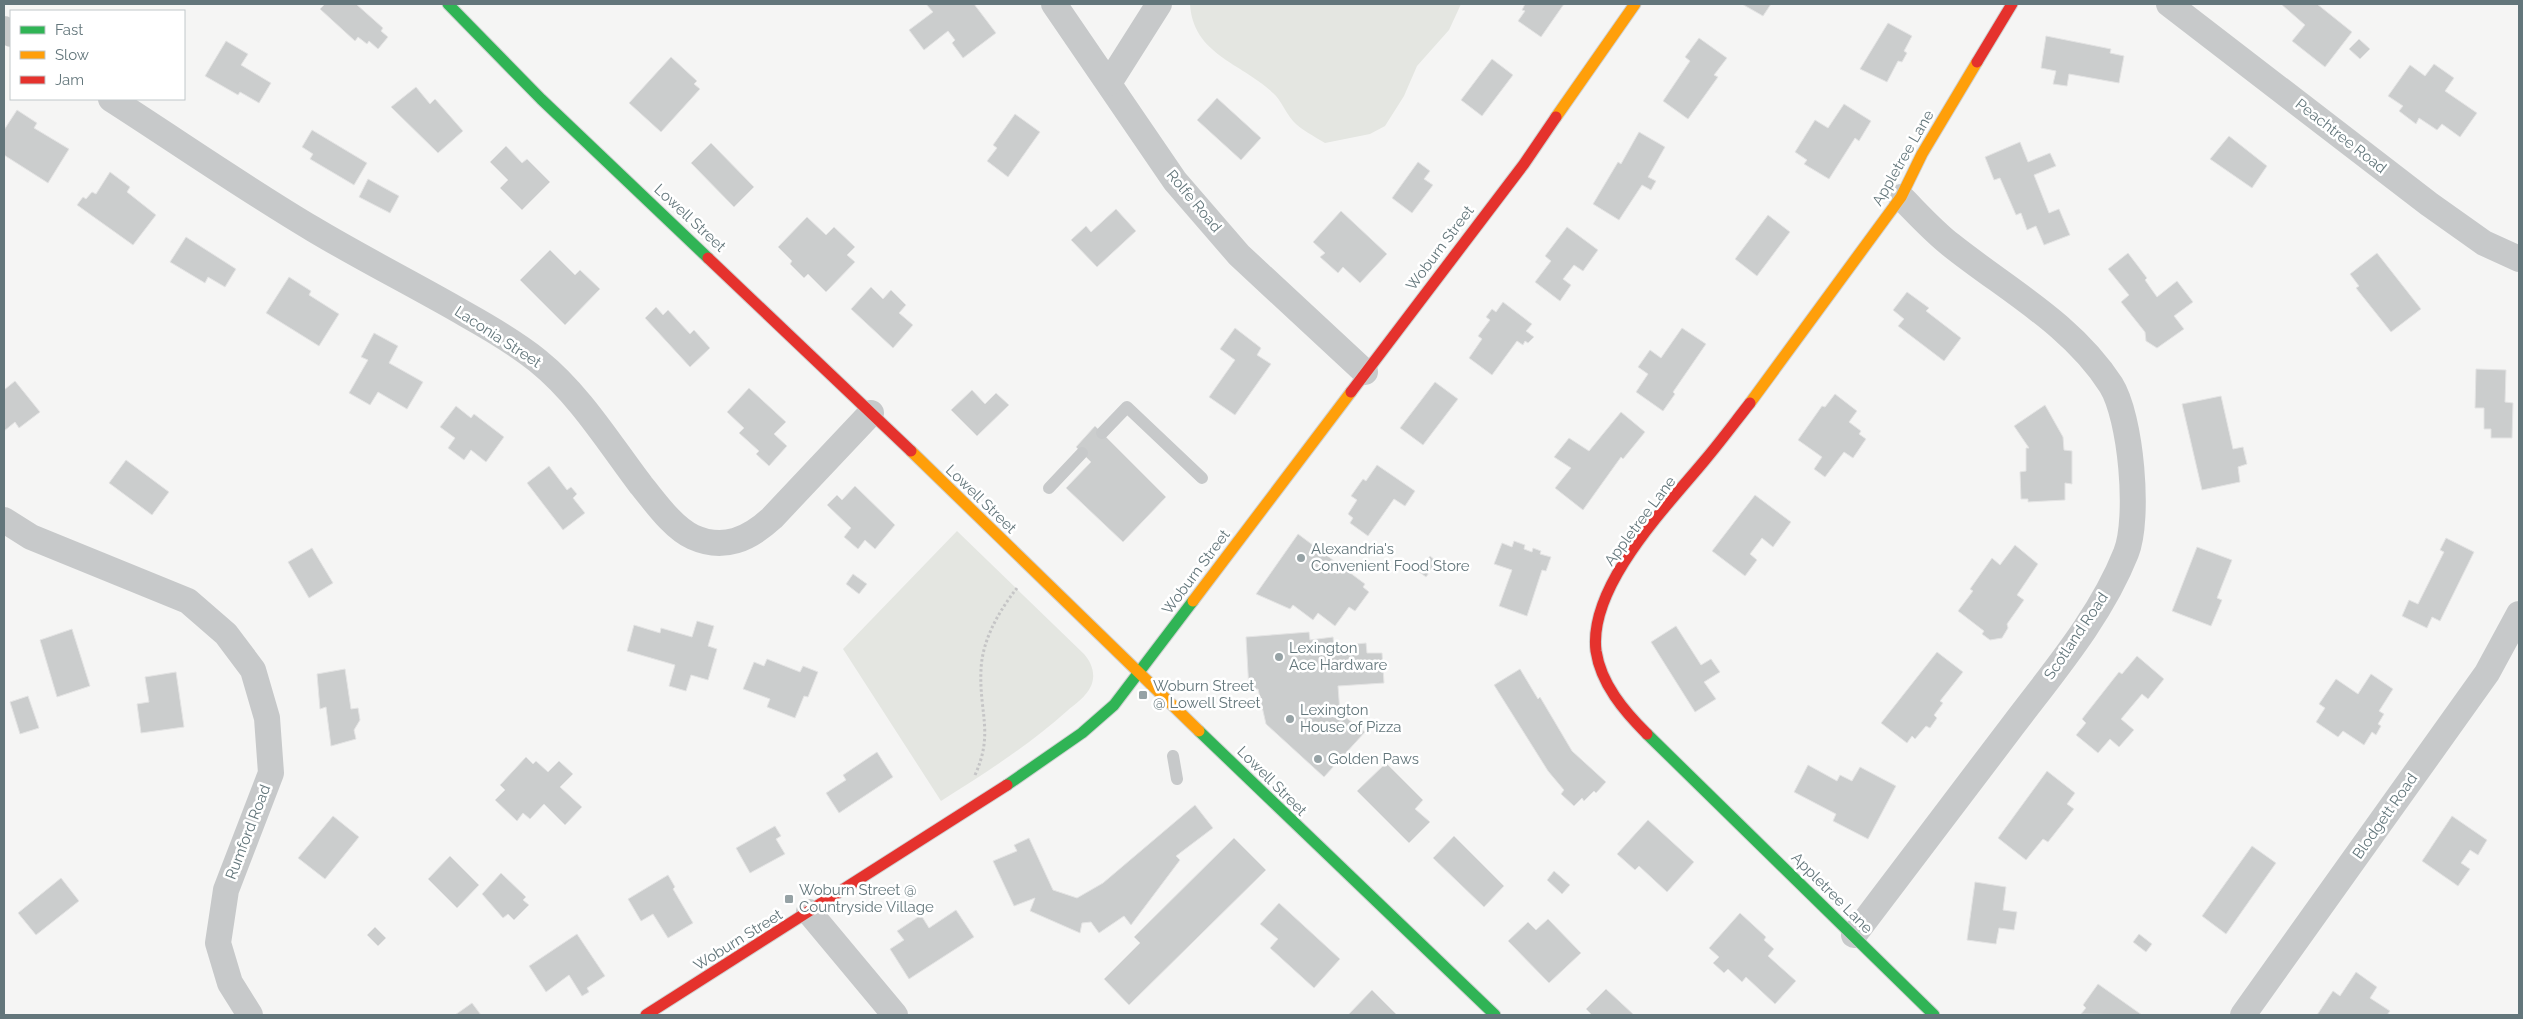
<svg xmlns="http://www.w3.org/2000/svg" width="2523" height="1019" viewBox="0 0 2523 1019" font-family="Raleway,sans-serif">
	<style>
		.green { fill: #e4e6e1 }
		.building { fill: #cbcdcd; stroke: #e4e4e4 }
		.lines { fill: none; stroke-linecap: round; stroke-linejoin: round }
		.fast-casing { stroke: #cfd1d1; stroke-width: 13 }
		.slow-casing { stroke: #cfd1d1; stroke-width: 13 }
		.jam-casing { stroke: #cfd1d1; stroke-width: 13 }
		.path { stroke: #c5c5c6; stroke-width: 3; stroke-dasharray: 2.5 2.5; stroke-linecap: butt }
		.lane { stroke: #c7c9ca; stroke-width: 12 }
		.street { stroke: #c7c9ca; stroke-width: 26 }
		.fast { stroke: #30b455; stroke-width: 11 }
		.slow { stroke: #ff9f0a; stroke-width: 11 }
		.jam { stroke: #e5322d; stroke-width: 11 }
		.poi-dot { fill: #96a2a5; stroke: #fff; stroke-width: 2 }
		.labels { text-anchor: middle; stroke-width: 5; stroke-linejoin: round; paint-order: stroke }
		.street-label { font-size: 15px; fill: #63767b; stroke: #fff }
		.poi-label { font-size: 15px; fill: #63767b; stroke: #fff; text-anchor: start }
	</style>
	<rect width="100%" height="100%" fill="#f5f5f4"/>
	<g class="green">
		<path d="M1190,4H1461L1449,30L1417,66L1404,96L1385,126L1370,134L1325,143C1314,136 1301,130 1293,121C1285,112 1281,100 1273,93C1242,63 1193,55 1190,4Z"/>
		<path d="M957,531L1084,654C1092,663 1096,675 1091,686C1086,697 1075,704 1067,711C1028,746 985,773 941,801L843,649Z"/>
	</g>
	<g class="building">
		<path d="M325,4H356L383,28L381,31L388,37L378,49L369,41L367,44L358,37L355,41L320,9Z"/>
		<path d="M926,4H974L996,33L963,58L952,43L955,40L948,31L924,50L909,30L933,12Z"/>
		<path d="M1525,4H1564L1541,37L1518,21L1525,11L1522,10Z"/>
		<path d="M1742,4H1771L1763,16Z"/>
		<path d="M2281,4H2317L2352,32L2325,67L2292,41L2305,25Z"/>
		<path d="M1888,23L1912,36L1904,51L1907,53L1902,62L1898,61L1887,82L1860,69Z"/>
		<path d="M2046,36L2111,49L2110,53L2124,56L2119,83L2069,74L2067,86L2053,84L2056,71L2041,68Z"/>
		<path d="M1699,38L1727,58L1714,75L1718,77L1688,119L1663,101L1690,61L1685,57Z"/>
		<path d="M2359,39L2370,49L2360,59L2349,49Z"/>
		<path d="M226,41L248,54L241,65L271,83L259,103L240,92L238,95L205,76Z"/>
		<path d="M671,57L697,81L694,84L700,89L661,132L629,103Z"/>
		<path d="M1492,59L1513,75L1482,116L1461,100Z"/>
		<path d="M2434,64L2454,78L2445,91L2477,113L2460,137L2442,124L2437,130L2419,118L2416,124L2399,111L2403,106L2388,96L2410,65L2425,76Z"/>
		<path d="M416,87L430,104L435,99L463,131L438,153L391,107Z"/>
		<path d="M1217,98L1261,138L1241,160L1197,120Z"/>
		<path d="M1844,104L1871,121L1859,141L1855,138L1829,179L1804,164L1807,160L1795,152L1815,120L1828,128Z"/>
		<path d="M17,110L37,123L34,128L69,149L48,183L4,155V130Z"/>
		<path d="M1015,114L1040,132L1008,177L987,161L997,148L993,145Z"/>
		<path d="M312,130L367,163L354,185L310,159L313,154L302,147Z"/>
		<path d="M1639,132L1665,147L1648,177L1656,181L1651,190L1642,185L1619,220L1593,204L1618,162L1621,164Z"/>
		<path d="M2229,136L2267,166L2252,188L2210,159Z"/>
		<path d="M2020,142L2028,162L2050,153L2056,166L2034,175L2049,213L2059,209L2070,235L2044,245L2036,226L2027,230L2021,213L2016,215L2000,178L1994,180L1985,157Z"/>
		<path d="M711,143L754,187L734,207L691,163Z"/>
		<path d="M506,146L522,163L527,159L550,182L522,210L500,188L508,180L490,162Z"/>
		<path d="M1418,162L1430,171L1424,179L1433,185L1412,213L1392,198Z"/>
		<path d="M110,172L130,187L127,192L156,215L133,245L77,205L83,197L86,199L92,192L96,194Z"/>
		<path d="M368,179L399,196L390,213L359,197Z"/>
		<path d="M1116,209L1136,231L1097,267L1071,240L1086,226L1091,232Z"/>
		<path d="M1341,211L1387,254L1360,283L1343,267L1338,273L1320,257L1325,253L1313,242Z"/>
		<path d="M1768,215L1790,232L1757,276L1735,259Z"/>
		<path d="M807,217L826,235L834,227L855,247L847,255L855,262L826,292L808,274L804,278L790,264L792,261L778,247Z"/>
		<path d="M1567,227L1598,250L1583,271L1574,265L1563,279L1571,285L1560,301L1535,282L1551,261L1545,256Z"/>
		<path d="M186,237L236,269L225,287L208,277L205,283L170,262Z"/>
		<path d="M550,250L575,275L580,270L600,289L565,325L520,280Z"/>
		<path d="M2128,253L2147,278L2145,280L2157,297L2177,281L2193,302L2174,316L2184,329L2157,348L2146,341L2145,332L2121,302L2129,295L2108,269Z"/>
		<path d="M2377,253L2421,309L2391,332L2356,288L2359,286L2350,274Z"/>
		<path d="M289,277L311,291L309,295L339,314L319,346L266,313Z"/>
		<path d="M871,287L883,299L891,290L906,305L899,313L913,325L893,348L851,309Z"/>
		<path d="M1907,292L1929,308L1926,311L1961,338L1944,361L1898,326L1904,319L1893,310Z"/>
		<path d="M1503,302L1532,324L1526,331L1534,337L1528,343L1525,341L1523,345L1517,341L1492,375L1469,358L1482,339L1478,336L1490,320L1486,317L1492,309L1496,312Z"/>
		<path d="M656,307L663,315L668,310L690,334L694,330L710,348L690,367L645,318Z"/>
		<path d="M1235,328L1261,348L1257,355L1271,364L1235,415L1209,397L1235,360L1220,349Z"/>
		<path d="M1682,328L1706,344L1673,392L1675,394L1663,411L1636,392L1648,374L1638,367L1650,350L1661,358Z"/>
		<path d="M374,333L398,346L389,363L423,382L407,409L378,392L370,405L349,393L368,360L361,357Z"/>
		<path d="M2476,369L2506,370L2505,402L2513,403L2512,438H2491V429H2484V408H2475Z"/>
		<path d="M15,381L40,412L19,428L15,422L4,431V390Z"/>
		<path d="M1435,382L1458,399L1423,445L1400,428Z"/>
		<path d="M749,388L786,422L774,434L787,446L769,466L756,454L759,451L739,433L744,428L727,412Z"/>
		<path d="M972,390L985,404L996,393L1009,405L977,436L951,410Z"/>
		<path d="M1835,394L1857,411L1849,422L1861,431L1859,434L1866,439L1853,458L1844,452L1825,477L1814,469L1822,457L1798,440L1822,406L1825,407Z"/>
		<path d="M2221,396L2233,449L2243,447L2247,464L2238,467L2240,482L2202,490L2182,404Z"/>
		<path d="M2045,405L2063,437L2064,450L2072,451V484L2065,483V500L2028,502V499H2021L2020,472L2026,471V448H2029L2014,426Z"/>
		<path d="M456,406L471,418L474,414L504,437L486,462L471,450L464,460L448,448L455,438L440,427Z"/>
		<path d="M1621,412L1645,432L1623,459L1621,457L1583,510L1555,488L1571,468L1554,457L1569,438L1589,451Z"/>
		<path d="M1095,426L1166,497L1123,542L1066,488L1091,462L1076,447Z"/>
		<path d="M126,460L169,492L152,515L109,483Z"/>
		<path d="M1377,465L1415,491L1405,506L1394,499L1368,536L1350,523L1353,518L1348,514L1357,500L1351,496L1363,479L1366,481Z"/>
		<path d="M549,466L567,490L571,487L577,494L573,498L585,513L563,530L527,483Z"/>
		<path d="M855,486L895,525L875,549L865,540L858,549L844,537L851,528L827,505L837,495L842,500Z"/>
		<path d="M1755,495L1791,522L1773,547L1762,538L1750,554L1757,560L1745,576L1712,551Z"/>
		<path d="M1298,534L1365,584L1363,587L1369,592L1355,611L1349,607L1335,626L1318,613L1313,620L1293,605L1290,609L1256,594Z"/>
		<path d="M2446,538L2474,552L2440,621L2432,617L2427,628L2402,616L2409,600L2418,604L2444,552L2440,550Z"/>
		<path d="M1514,541L1525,545L1524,549L1532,552L1533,548L1541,551L1540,554L1551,557L1546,571L1542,570L1527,616L1499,606L1512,570L1494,564L1502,543L1512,547Z"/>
		<path d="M2015,545L2038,564L2017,595L2024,600L2007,624L2008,628L2002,638L1990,640L1982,634L1984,631L1958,611L1973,591L1970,589L1992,558L2000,565Z"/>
		<path d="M2197,547L2232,560L2217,598L2222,600L2211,626L2172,611Z"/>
		<path d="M312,548L333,583L309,598L288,562Z"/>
		<path d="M1430,556L1437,562L1426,577L1418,571Z"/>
		<path d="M853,574L867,584L859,594L846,584Z"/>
		<path d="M697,621L714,626L708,646L717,649L708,680L691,675L686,691L669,686L675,665L627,651L634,625L660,633L661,628L692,637Z"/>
		<path d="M1676,626L1701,665L1711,659L1720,672L1704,682L1716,699L1695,712L1651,642Z"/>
		<path d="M72,629L90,686L57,697L40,640Z"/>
		<path d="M1309,632L1310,640L1333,637L1335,655L1348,654L1347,645L1366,643L1367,653H1382L1384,683L1338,686L1340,713L1365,732L1324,777L1266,724L1258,689L1249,690L1246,637Z"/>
		<path d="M1937,652L1963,672L1940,701L1943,703L1934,715L1937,718L1930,728L1926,726L1915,739L1912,736L1907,743L1881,723Z"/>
		<path d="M2137,656L2164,679L2148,699L2142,694L2121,719L2134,730L2119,747L2110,739L2098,753L2076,735L2086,723L2082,719L2119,672L2122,674Z"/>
		<path d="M767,659L800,672L803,666L818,672L808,697L804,696L795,718L767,707L770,699L743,689L754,662L764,666Z"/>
		<path d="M345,669L351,709L358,708L360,720L354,730L356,739L331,746L326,707L320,709L317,674Z"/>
		<path d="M1520,669L1538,699L1540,697L1572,751L1606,782L1596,793L1594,791L1584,801L1582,798L1574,806L1561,794L1564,790L1548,771L1494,685Z"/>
		<path d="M176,672L184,727L141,733L137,704L149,702L145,677Z"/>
		<path d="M2371,674L2393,689L2379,711L2384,714L2378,724L2381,726L2376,735L2372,732L2364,745L2343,731L2338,737L2316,722L2325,708L2319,704L2336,679L2358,694Z"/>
		<path d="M28,696L39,728L20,734L10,702Z"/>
		<path d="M877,752L893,777L839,813L826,793L846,780L843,775Z"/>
		<path d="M526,757L533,764L536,761L548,772L559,761L573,774L560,787L582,807L565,825L544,804L530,819L523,813L517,821L495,800L505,790L500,785Z"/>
		<path d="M1386,763L1423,800L1415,809L1430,822L1409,843L1357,791Z"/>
		<path d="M1808,765L1837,781L1840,775L1852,781L1860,767L1896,786L1868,839L1833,821L1836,814L1794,792Z"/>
		<path d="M2047,771L2075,793L2067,804L2074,809L2048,842L2043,839L2026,860L1998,838Z"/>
		<path d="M1195,805L1213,828L1176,856L1180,860L1131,925L1124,916L1099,933L1091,922L1082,923L1080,933L1030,911L1035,898L1014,906L993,861L1017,851L1014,845L1029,838L1053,890L1077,898L1103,883Z"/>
		<path d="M333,816L359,837L325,879L298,858Z"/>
		<path d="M2452,816L2487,840L2478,855L2470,850L2461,863L2470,869L2458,886L2422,861Z"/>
		<path d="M1648,820L1694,862L1667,892L1639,866L1635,870L1617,854Z"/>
		<path d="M775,826L781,836L776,839L785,854L750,873L736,848Z"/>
		<path d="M1454,836L1504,886L1484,907L1433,858Z"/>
		<path d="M1234,838L1266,870L1129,1005L1104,979L1140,943L1134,937Z"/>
		<path d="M2252,846L2276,863L2226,934L2202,916Z"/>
		<path d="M450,856L479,885L457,908L428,879Z"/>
		<path d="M1554,871L1570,885L1562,894L1547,880Z"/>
		<path d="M501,873L526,897L523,900L529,905L514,920L508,914L503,918L482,894Z"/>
		<path d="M668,875L675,887L673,889L693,923L668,938L653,914L641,921L628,899Z"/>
		<path d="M61,878L79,901L36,935L18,913Z"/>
		<path d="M1975,882L2006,887L2003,910L2017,912L2014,930L1999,928L1996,944L1967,940Z"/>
		<path d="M1279,903L1340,959L1314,988L1270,948L1278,939L1260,924Z"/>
		<path d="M956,910L974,937L909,979L890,949L904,940L897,931L921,915L929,928Z"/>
		<path d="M1740,913L1766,937L1764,940L1774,949L1768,956L1796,981L1775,1004L1746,977L1742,982L1728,969L1724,973L1713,963L1719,957L1709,948Z"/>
		<path d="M1548,919L1581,953L1549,983L1508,941L1528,922L1536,930Z"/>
		<path d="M375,927L386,938L378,946L367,935Z"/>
		<path d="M577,934L605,976L587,988L589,992L582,996L569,975L546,992L529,966Z"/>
		<path d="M2139,934L2152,944L2146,952L2133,942Z"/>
		<path d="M2356,972L2377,987L2370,998L2390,1011L2387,1015H2317L2333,991L2340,996Z"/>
		<path d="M2098,984L2142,1015L2081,1014L2086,1008L2083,1005Z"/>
		<path d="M1606,989L1634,1015H1592L1586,1009Z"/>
		<path d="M1372,990L1397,1015H1348Z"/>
		<path d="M472,1003L481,1015H455Z"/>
	</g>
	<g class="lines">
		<g class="fast-casing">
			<g id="fast">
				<path d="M448,4L541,99L708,258"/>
				<path d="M1199,731L1495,1015"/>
				<path d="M1647,734L1934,1015"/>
				<path d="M1007,785L1082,733L1114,705L1193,601"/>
			</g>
		</g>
		<g class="slow-casing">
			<g id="slow">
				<path d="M1556,117L1635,4"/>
				<path d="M1750,403L1901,197L1922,154L1977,62"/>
				<path d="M911,451L1199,731"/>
				<path d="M1193,601L1351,392"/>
			</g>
		</g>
		<g class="jam-casing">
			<g id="jam">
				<path d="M1977,62L2012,4"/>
				<path d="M708,258L911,451"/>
				<path d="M1351,392L1524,164L1556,117"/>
				<path d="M1647,734C1624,711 1601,684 1596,651C1588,586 1667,506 1705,460C1721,441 1735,422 1750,403"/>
				<path d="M646,1015L1007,785"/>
			</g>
		</g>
		<path class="path" d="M975,775C994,733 979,713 981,670C982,640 999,611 1017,588"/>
		<g class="lane">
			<path d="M1102,433L1127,407L1202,478"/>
			<path d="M1049,488L1082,453"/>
			<path d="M1173,756L1177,779"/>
		</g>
		<g class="street">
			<path d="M1054,4L1175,181L1239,255L1365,372"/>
			<path d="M2169,4L2429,204L2484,243L2519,259"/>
			<path d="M4,29L11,34"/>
			<path d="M1109,83L1159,4"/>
			<path d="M111,99C178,142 244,188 313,229C363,259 415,285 465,314C490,328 516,343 538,361C580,395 609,443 641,485C655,502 673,528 693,537C724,551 749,539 772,518L871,413"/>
			<path d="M4,520L31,537L188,601L226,634L253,670L267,718L271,773L226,890L218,943L230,983L250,1015"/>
			<path d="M809,912L895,1015"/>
			<path d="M1854,935C1907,865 1961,794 2014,724C2055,670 2101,616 2126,553C2140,518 2131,417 2111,385C2072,324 2006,289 1951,245C1933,231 1917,213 1901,197"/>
			<path d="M2243,1015L2487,673L2519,614"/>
		</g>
		<use href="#fast" class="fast"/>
		<use href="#slow" class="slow"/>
		<use href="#jam" class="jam"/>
	</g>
	<g class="poi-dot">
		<circle cx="1301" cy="558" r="5"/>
		<circle cx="1279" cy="657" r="5"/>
		<rect x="1138" y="690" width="10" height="10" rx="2.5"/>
		<circle cx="1290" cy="719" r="5"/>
		<circle cx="1318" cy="759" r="5"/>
		<rect x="784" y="894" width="10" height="10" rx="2.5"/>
	</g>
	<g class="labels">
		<g class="street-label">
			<text transform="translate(2341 136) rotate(38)" y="5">Peachtree Road</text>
			<text transform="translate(1903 158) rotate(-60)" y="5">Appletree Lane</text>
			<text transform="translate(1194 201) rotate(50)" y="5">Rolfe Road</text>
			<text transform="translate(690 218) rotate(43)" y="5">Lowell Street</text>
			<text transform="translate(1440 248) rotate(-53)" y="5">Woburn Street</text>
			<text transform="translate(498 337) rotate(33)" y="5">Laconia Street</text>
			<text transform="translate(981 499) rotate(44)" y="5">Lowell Street</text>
			<text transform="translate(1640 521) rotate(-53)" y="5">Appletree Lane</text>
			<text transform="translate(1196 572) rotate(-53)" y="5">Woburn Street</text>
			<text transform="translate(2076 636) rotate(-56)" y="5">Scotland Road</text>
			<text transform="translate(1272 781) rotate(45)" y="5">Lowell Street</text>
			<text transform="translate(2385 816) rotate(-55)" y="5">Blodgett Road</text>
			<text transform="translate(248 832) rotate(-69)" y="5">Rumford Road</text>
			<text transform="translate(1832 893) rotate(45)" y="5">Appletree Lane</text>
			<text transform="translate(738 940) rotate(-32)" y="5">Woburn Street</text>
		</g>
		<g class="poi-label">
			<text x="1311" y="554">Alexandria's<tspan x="1311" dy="17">Convenient Food Store</tspan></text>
			<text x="1289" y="653">Lexington<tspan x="1289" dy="17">Ace Hardware</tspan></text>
			<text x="1153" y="691">Woburn Street<tspan x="1153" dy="17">@ Lowell Street</tspan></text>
			<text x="1300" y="715">Lexington<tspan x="1300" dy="17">House of Pizza</tspan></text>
			<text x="1328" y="764">Golden Paws</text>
			<text x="799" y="895">Woburn Street @<tspan x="799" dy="17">Countryside Village</tspan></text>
		</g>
	</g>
	<rect width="2523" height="1019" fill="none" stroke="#63767b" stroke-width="10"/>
	<rect x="10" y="10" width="175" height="90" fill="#ffffff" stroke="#c1c8ca"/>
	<rect x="20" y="26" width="25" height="8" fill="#30b455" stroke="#c1c8ca"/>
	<text x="55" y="35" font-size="15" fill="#63767b">Fast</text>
	<rect x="20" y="51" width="25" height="8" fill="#ff9f0a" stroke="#c1c8ca"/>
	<text x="55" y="60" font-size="15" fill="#63767b">Slow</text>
	<rect x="20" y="76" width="25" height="8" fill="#e5322d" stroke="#c1c8ca"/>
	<text x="55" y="85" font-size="15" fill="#63767b">Jam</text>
</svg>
